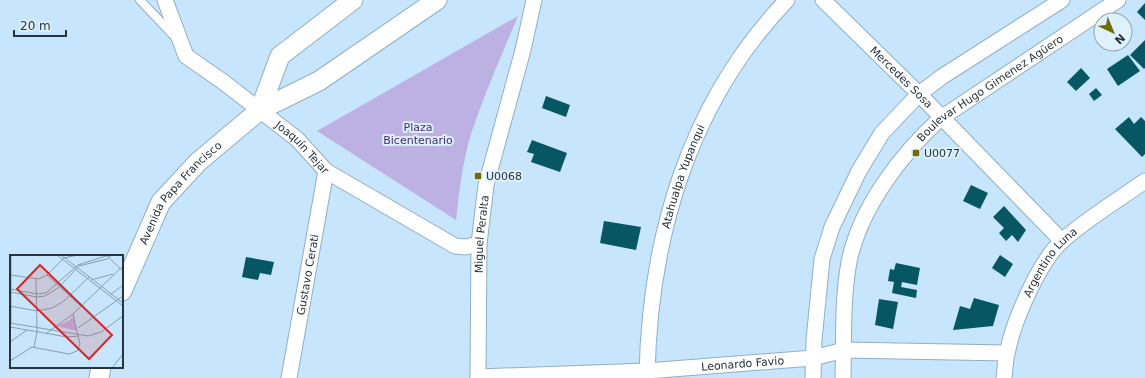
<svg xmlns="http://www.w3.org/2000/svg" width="1145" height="378" viewBox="0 0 1145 378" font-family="'DejaVu Sans',sans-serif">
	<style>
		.green { fill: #bdb1e4 }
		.building { fill: #075663 }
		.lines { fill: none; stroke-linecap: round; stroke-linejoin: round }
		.service-casing { stroke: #91afc4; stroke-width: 10 }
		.minor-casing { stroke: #91afc4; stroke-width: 17 }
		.tertiary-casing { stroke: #91afc4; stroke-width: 21 }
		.service { stroke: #fff; stroke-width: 8 }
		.minor { stroke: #fff; stroke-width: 15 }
		.tertiary { stroke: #fff; stroke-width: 19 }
		.poi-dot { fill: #756b05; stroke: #def1fe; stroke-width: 1.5 }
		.labels { text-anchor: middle; stroke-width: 4; stroke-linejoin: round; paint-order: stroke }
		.street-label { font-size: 11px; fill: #28343d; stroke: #def1fe }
		.park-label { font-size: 11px; fill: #432b72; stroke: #def1fe }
		.poi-label { font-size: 11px; fill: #28343d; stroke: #def1fe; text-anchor: start }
		.inset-road { fill: none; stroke: #879eb0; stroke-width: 1 }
		.view { fill: #d62828; fill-opacity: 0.15; stroke: #d62828; stroke-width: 2 }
		.inset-edge { fill: none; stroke: #28343d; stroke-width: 2 }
	</style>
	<rect width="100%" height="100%" fill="#c7e5fc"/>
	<path class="green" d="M518,16C501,57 482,99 469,141C462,167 459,193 456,220L317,131Z"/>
	<g class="building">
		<path d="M1145,3V20L1137,12Z"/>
		<path d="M1145,40V68L1144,69L1130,55Z"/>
		<path d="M1128,55L1140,71L1118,86L1107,69Z"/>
		<path d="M1081,68L1090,78L1076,91L1067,82Z"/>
		<path d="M1096,88L1102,95L1094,101L1089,94Z"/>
		<path d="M546,96L570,105L566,117L542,108Z"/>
		<path d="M1129,117L1134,124L1141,117L1145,121V154L1142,157L1115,129Z"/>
		<path d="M532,140L567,153L560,172L531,162L534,154L527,152Z"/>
		<path d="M971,185L988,193L980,209L963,201Z"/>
		<path d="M1004,206L1026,230L1018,242L1012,235L1006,241L999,233L1004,228L993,217Z"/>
		<path d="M604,221L641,227L636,250L600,243Z"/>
		<path d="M1000,255L1013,264L1005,277L992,268Z"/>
		<path d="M246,257L274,262L271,275L260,273L258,280L242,277Z"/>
		<path d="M896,263L920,268L917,285L902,282L901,287L917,290L916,298L892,293L894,282L888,281L890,269L894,270Z"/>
		<path d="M974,298L999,305L993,326L953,330L960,306L970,309Z"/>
		<path d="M879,299L898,302L893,329L875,325Z"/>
	</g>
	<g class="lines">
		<g class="service-casing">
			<path id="service" d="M140,0L175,37"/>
		</g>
		<g class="minor-casing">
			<g id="minor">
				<path id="s1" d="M165,0L186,56L222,81L297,139L326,171L455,246L465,247L479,244"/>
				<path id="s2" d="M823,0L919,94L1062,241"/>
				<path id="s3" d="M478,377L647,371L813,358L844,350L1007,353"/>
				<path id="s4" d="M289,378L326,171"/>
				<path id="s5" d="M478,378L479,244L486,185L523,50L534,0"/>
				<path id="s6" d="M647,378C649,239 689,102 787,0"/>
				<path d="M813,378L814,340L822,259L832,227L859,171L882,133L919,94L943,76L1062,0"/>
				<path id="s7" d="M843,378C844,340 842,300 849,262C860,208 901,154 941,118L1118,0"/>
				<path id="s8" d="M1004,378C1005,370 1005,362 1007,354C1013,322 1039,261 1063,240C1088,218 1118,200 1145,181"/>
			</g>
		</g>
		<g class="tertiary-casing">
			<g id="tertiary">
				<path d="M260,110L280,56L353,0"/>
				<path id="s9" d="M122,291L161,202L198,162L260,110L319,81L437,0"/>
				<path d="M99,378L101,367"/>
			</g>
		</g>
		<use href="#service" class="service"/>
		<use href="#minor" class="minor"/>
		<use href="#tertiary" class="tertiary"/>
	</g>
	<g class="poi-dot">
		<rect x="912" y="149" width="8" height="8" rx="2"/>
		<rect x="474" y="172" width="8" height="8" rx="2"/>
	</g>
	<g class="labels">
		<g class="street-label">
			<text dy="4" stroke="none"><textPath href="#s2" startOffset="110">Mercedes Sosa</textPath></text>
			<text dy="4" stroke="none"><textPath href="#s7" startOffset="347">Boulevar Hugo Gimenez Agüero</textPath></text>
			<text dy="4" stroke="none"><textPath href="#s1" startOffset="208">Joaquín Tejar</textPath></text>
			<text dy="4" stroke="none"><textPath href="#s6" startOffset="206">Atahualpa Yupanqui</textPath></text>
			<text dy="4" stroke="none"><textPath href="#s9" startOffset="116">Avenida Papa Francisco</textPath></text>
			<text dy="4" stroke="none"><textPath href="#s5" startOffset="144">Miguel Peralta</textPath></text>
			<text dy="4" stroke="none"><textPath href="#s8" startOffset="127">Argentino Luna</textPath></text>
			<text dy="4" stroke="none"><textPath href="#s4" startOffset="105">Gustavo Cerati</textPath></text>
			<text dy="4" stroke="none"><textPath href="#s3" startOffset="265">Leonardo Favio</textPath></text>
		</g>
		<g class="park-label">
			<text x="418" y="131">Plaza<tspan x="418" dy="13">Bicentenario</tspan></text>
		</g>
		<g class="poi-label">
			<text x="924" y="157">U0077</text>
			<text x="486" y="180">U0068</text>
		</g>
	</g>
	<g transform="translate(10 255)">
		<rect width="113" height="113" fill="#c7e5fc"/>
		<path d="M63,62L67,76L47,71L58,66Z" fill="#bdb1e4"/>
		<path class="inset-road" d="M47,0L113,51M51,0L113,48M96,0L113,16M0,20L29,24L37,20L54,3L68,0M37,20L71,51M81,25L103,19M0,34L27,39L36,38L68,10L99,0M0,37L27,42L35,41L48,33L69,11L97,4L102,0M100,40L113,30M0,51L27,56L42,53L54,46L79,22M0,68L78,81L91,77L113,61M1,69V0M0,72L57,82L68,81M68,73L113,41M37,78L63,59L113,11M0,87L17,75M24,92L27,77L26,24M0,106L22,92L59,99L67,96L70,89L63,59M102,113L113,99"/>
		<path class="view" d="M30,10L102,80L79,104L7,34Z"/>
		<rect width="113" height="113" class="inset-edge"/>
	</g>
	<g transform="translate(1113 32) rotate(136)"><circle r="19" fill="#def1fe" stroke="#95a5b1"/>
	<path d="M0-3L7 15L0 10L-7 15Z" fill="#756b05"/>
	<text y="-6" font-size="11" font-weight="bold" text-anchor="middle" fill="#28343d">N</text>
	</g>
	<path d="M14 30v6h52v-6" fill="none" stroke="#28343d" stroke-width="2"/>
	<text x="20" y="30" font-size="12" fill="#28343d" stroke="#def1fe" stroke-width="3" paint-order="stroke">20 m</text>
</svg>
